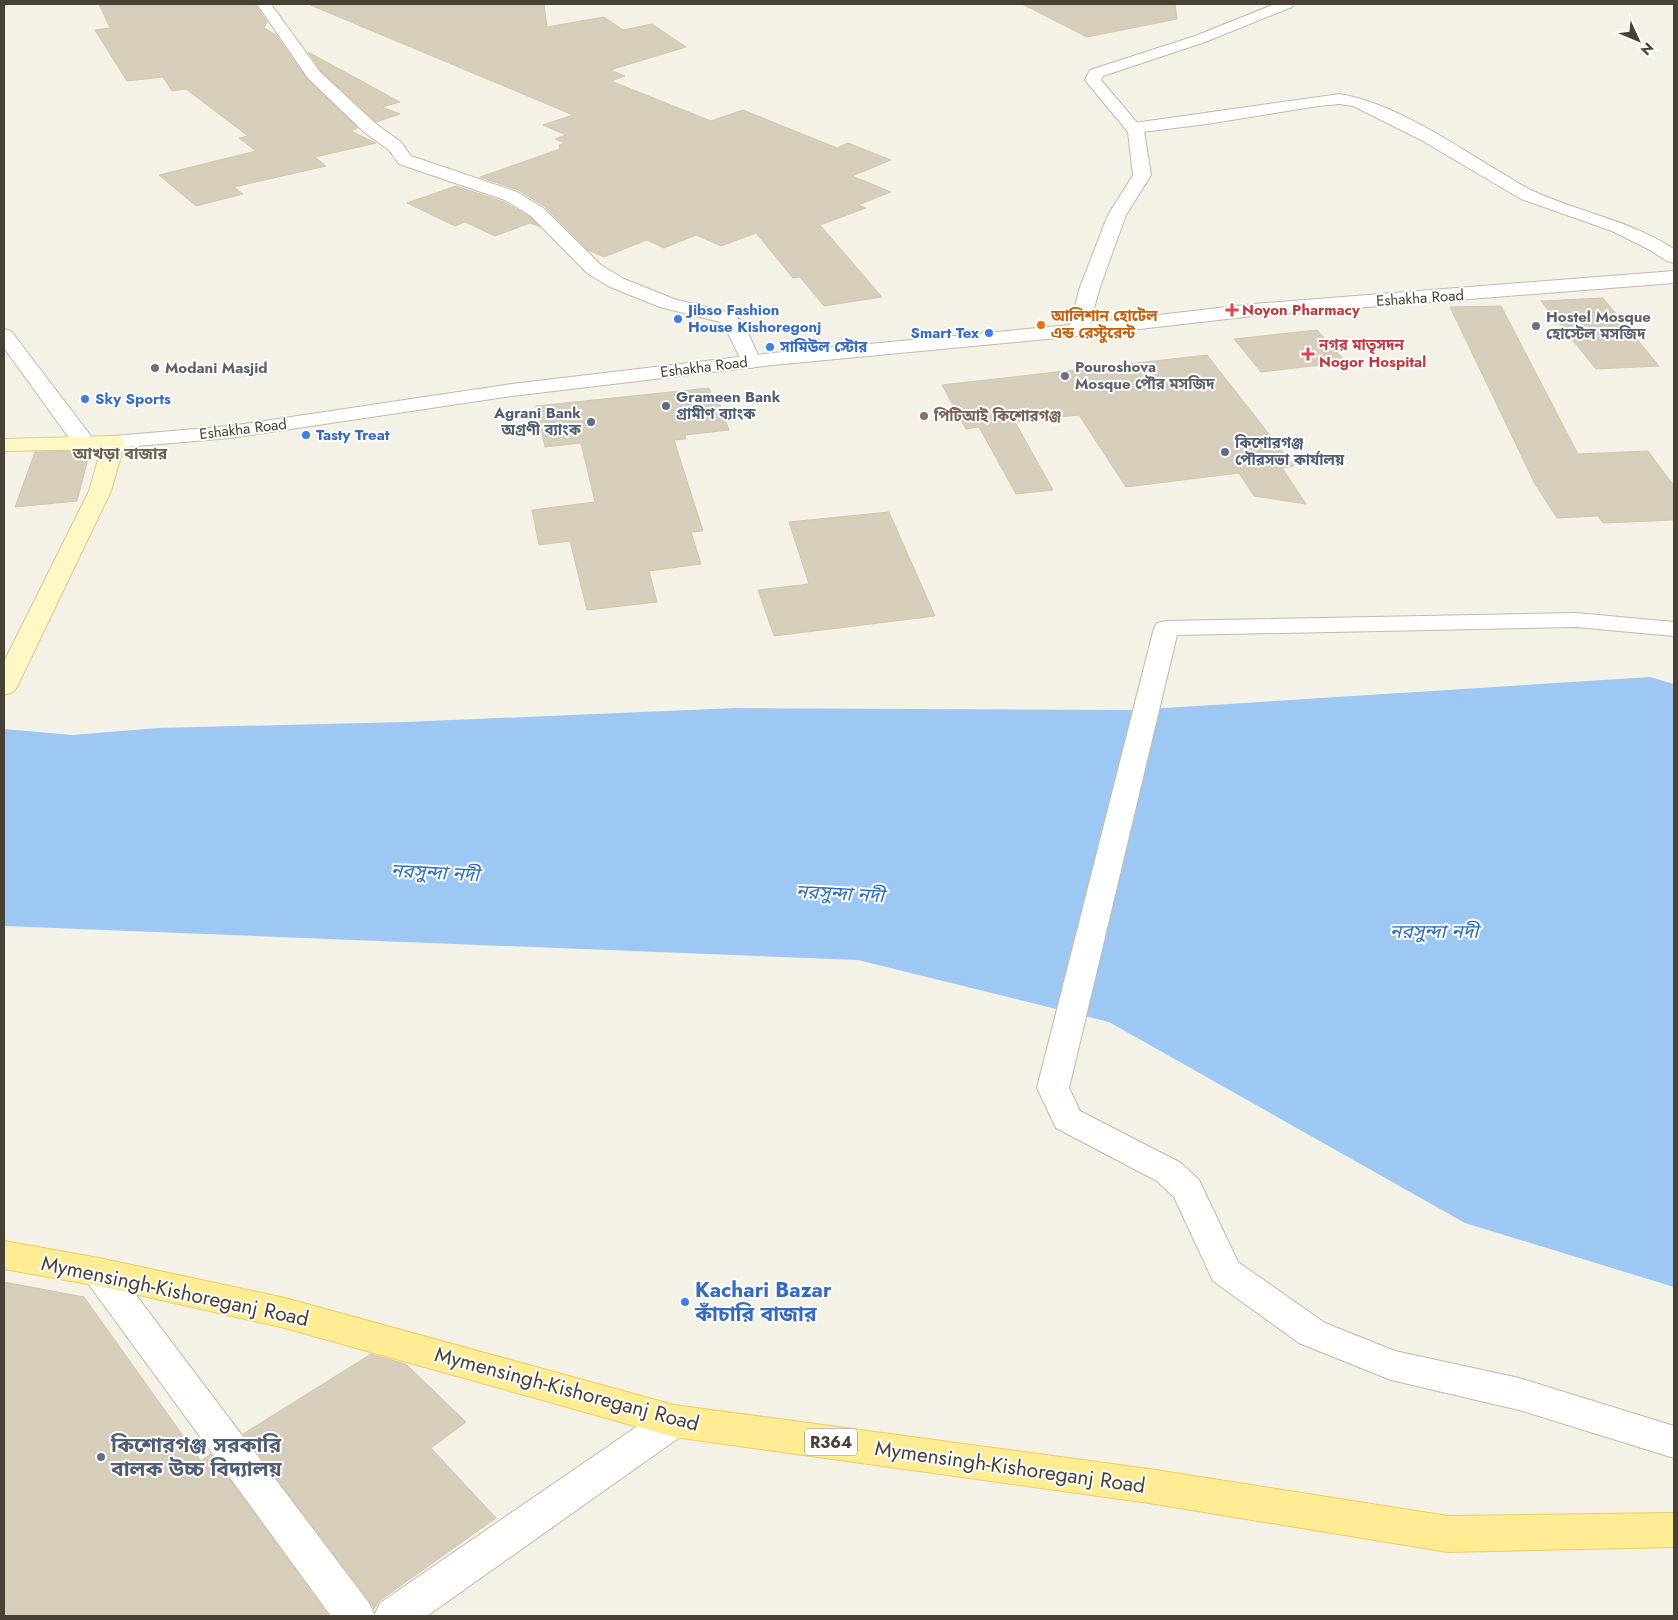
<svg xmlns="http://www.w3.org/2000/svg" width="1678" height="1620" viewBox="0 0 1678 1620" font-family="Jost,'Noto Sans Bengali',sans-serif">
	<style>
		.water { fill: #9ec8f4 }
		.building { fill: #d6ceba; stroke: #d1c7ad }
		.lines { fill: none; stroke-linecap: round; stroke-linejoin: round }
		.minor-casing { stroke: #c0baa8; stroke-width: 2 }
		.tertiary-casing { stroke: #c0baa8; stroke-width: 2 }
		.secondary-casing { stroke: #d6cb93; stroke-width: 2 }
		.primary-casing { stroke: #eace5e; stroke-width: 2 }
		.minor { fill: #fff; fill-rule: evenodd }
		.tertiary { fill: #fff; fill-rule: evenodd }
		.secondary { fill: #fff7c4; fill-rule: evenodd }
		.primary { fill: #ffec93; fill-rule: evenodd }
		.health-dot { fill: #e0444e; stroke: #fff; stroke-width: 2 }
		.shop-dot { fill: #3f7fe0; stroke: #fff; stroke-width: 2 }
		.food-dot { fill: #e8710a; stroke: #fff; stroke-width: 2 }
		.worship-dot { fill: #6b7280; stroke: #fff; stroke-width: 2 }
		.service-dot { fill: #5c6f8a; stroke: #fff; stroke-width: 2 }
		.education-dot { fill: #8d6e63; stroke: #fff; stroke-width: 2 }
		.labels { text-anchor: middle; stroke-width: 4; stroke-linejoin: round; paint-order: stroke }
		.far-street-label { font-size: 15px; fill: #474235; stroke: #fff }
		.far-shop-label { font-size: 15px; font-weight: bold; fill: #366cbe; stroke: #fff; text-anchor: start }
		.far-health-label { font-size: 15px; font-weight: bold; fill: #be3a42; stroke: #fff; text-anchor: start }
		.far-food-label { font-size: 15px; font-weight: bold; fill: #c56008; stroke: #fff; text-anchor: start }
		.far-worship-label { font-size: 15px; font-weight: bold; fill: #5b616d; stroke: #fff; text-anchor: start }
		.far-service-label { font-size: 15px; font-weight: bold; fill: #4e5e75; stroke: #fff; text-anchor: start }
		.far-education-label { font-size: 15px; font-weight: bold; fill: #785e54; stroke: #fff; text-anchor: start }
		.far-neighbourhood-label { font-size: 16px; font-weight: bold; fill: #6a614b; stroke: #fff }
		.shield { fill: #fff; stroke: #7e7b72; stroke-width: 1 }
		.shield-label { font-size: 16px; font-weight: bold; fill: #474235 }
		.water-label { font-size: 19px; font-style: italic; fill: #286cb8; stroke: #fff }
		.near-shop-label { font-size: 21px; font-weight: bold; fill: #366cbe; stroke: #fff; text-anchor: start }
		.near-street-label { font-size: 21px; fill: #474235; stroke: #fff }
		.near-service-label { font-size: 21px; font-weight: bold; fill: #4e5e75; stroke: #fff; text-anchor: start }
	</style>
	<rect width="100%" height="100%" fill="#f4f1e6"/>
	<path class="water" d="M1650,677L1674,684V1287L1465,1223L1109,1022L858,960L4,926V729L72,735L158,728L405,722L736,708L1134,710Z"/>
	<g class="building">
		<path d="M99,4H255L267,22L264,28L276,35L307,79L358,128L351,131L376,143L315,157L326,166L234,187L243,194L196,206L159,175L256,151L239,138L248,136L186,89L172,91L163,77L127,81L95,30L110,28Z"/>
		<path d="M308,4H544L547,27L604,17L623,30L652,24L686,47L610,70L625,76L611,81L711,121L743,110L837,148L848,143L891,160L852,176L891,192L858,205L866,208L820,225L882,297L824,306L800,277L793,278L756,233L721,246L696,235L664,248L647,240L604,257L588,250L544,206L518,190L480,177L560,149L559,145L565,143L555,139L566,135L543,125L573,115Z"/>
		<path d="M1022,4H1175L1177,19L1087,37Z"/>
		<path d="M308,52L400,102L382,107L400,114L376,122L321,71Z"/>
		<path d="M456,186L504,202L530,217L540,227L530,223L495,236L465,222L455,226L407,203Z"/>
		<path d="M1603,298L1659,366L1596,369L1541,301Z"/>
		<path d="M1501,306L1578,454L1648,451L1674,486V520L1603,523L1598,516L1557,518L1535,484L1450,307Z"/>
		<path d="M1317,330L1346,362L1261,372L1234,339Z"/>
		<path d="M1207,355L1294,466L1282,468L1306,504L1254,496L1239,473L1126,487L1079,415L1015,422L1053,490L1016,494L979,427L966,429L942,385Z"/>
		<path d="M709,388L713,401L718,400L729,430L685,435L686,439L674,440L703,531L691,532L701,564L649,571L657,602L587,610L570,541L539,545L532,510L595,502L581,443L545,447L536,406Z"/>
		<path d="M90,451L77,501L15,507L35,452Z"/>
		<path d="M889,512L935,616L774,636L758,590L809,584L789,522Z"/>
		<path d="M4,1282L84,1297L201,1461L211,1454L329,1616H4Z"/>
		<path d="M371,1354L406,1364L466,1422L431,1448L496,1518L379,1601L374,1609L370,1602L243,1434Z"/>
	</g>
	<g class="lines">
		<g class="minor-casing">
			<g id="minor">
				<path d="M257,4H271L320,72L376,124L401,142L411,156L517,192L543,208L601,265L624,279L674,299L734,314L744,324L761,362L758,366L751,368L744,366L725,327L720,322L660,307L610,287L587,273L531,216L505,200L399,164L389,150L364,132L308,78Z"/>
				<path d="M1340,94C1396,104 1452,143 1500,172C1511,178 1522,186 1533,191C1581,213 1629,220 1674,249V263L1667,261L1650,250L1612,231L1521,199L1421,140L1353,106L1340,104L1318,106L1207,124L1134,133L1128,132L1126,128L1128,124L1134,123Z"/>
				<path d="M4,329L11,331L91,436L94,441L91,446L83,447L75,446L4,348Z"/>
				<path d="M1576,613L1674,622V636L1576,627L1177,635L1069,1088L1080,1111L1181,1163L1199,1180L1238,1262L1325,1323L1395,1351L1519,1378L1674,1426V1458L1519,1410L1391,1380L1299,1343L1213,1281L1174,1197L1157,1181L1056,1128L1037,1088L1154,628L1157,623L1166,621Z"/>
				<path d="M99,1258L111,1262L369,1603L375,1616H331L87,1282L82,1272L87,1262Z"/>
			</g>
		</g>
		<g class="tertiary-casing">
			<g id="tertiary">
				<path d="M1275,4H1294L1292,7L1205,42L1103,76L1101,80L1144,131L1151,175L1126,215L1100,287L1090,323L1253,304L1674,271V283L1253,316L1078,336L773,365L512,396L230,438L114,448L106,447L103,442L106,437L114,436L230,426L512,384L773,353L1070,325L1080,287L1108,215L1133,175L1128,132L1085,80L1090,70L1195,36Z"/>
				<path d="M674,1405L687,1410L693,1421L687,1432L427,1616H374L380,1603L661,1410Z"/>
			</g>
		</g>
		<g class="secondary-casing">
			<path id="secondary" d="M114,436L122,437L125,442L111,491L17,687L13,692L4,695V662L89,491L101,449L4,451V439Z"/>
		</g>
		<g class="primary-casing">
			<path id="primary" d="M4,1241L99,1258L285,1298L674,1405L1149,1469L1448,1516L1674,1513V1547L1448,1552L1149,1503L674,1437L285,1328L99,1286L4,1269Z"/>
		</g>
		<use href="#minor" class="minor"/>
		<use href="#tertiary" class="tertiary"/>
		<use href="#secondary" class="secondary"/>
		<use href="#primary" class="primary"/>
	</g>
	<g class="health-dot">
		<path d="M1229.5 302.5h5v5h5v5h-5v5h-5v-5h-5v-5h5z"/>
		<path d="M1305.5 346.5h5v5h5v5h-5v5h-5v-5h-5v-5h5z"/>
	</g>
	<g class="shop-dot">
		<circle cx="678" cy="319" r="5"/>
		<circle cx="989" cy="333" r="5"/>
		<circle cx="770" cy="347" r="5"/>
		<circle cx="85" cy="399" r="5"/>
		<circle cx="306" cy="435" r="5"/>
		<circle cx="685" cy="1302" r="5"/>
	</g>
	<circle class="food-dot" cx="1041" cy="325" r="5"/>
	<g class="worship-dot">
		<circle cx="1536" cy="326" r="5"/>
		<circle cx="155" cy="368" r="5"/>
		<circle cx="1065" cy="376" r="5"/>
	</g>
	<g class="service-dot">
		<circle cx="666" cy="406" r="5"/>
		<circle cx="591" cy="422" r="5"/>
		<circle cx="1225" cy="452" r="5"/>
		<circle cx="101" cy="1457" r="5"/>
	</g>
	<circle class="education-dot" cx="924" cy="416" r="5"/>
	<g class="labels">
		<g class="far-street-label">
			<text transform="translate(1420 298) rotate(-4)" y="5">Eshakha Road</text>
			<text transform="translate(704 367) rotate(-7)" y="5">Eshakha Road</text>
			<text transform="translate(243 429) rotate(-7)" y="5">Eshakha Road</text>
		</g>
		<g class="far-shop-label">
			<text x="688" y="315">Jibso Fashion<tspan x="688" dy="17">House Kishoregonj</tspan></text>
			<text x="979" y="338" text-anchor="end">Smart Tex</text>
			<text x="780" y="352">সামিউল স্টোর</text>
			<text x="95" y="404">Sky Sports</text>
			<text x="316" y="440">Tasty Treat</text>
		</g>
		<g class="far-health-label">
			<text x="1242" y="315">Noyon Pharmacy</text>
			<text x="1319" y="350">নগর মাতৃসদন<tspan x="1319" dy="17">Nogor Hospital</tspan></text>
		</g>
		<g class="far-food-label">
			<text x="1051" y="321">আলিশান হোটেল<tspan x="1051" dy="17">এন্ড রেস্টুরেন্ট</tspan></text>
		</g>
		<g class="far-worship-label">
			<text x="1546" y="322">Hostel Mosque<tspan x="1546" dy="17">হোস্টেল মসজিদ</tspan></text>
			<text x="1075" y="372">Pouroshova<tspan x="1075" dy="17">Mosque পৌর মসজিদ</tspan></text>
			<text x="165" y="373">Modani Masjid</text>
		</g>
		<g class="far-service-label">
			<text x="676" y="402">Grameen Bank<tspan x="676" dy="17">গ্রামীণ ব্যাংক</tspan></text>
			<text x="581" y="418" text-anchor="end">Agrani Bank<tspan x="581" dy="17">অগ্রণী ব্যাংক</tspan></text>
			<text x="1235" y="448">কিশোরগঞ্জ<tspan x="1235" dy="17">পৌরসভা কার্যালয়</tspan></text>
		</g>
		<g class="far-education-label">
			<text x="934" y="421">পিটিআই কিশোরগঞ্জ</text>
		</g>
		<g class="far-neighbourhood-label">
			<text x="120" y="459">আখড়া বাজার</text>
		</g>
		<rect class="shield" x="805" y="1428.5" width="52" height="27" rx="4"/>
		<g class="shield-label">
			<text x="831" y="1448">R364</text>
		</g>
		<g class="water-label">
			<text transform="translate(435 872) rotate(3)" y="7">নরসুন্দা নদী</text>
			<text transform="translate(840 893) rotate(3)" y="7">নরসুন্দা নদী</text>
			<text x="1434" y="938">নরসুন্দা নদী</text>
		</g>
		<g class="near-shop-label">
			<text x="695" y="1297">Kachari Bazar<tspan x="695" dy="24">কাঁচারি বাজার</tspan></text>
		</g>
		<g class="near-street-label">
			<text transform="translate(175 1291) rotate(12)" y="7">Mymensingh-Kishoreganj Road</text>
			<text transform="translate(567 1389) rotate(15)" y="7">Mymensingh-Kishoreganj Road</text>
			<text transform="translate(1010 1467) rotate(8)" y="7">Mymensingh-Kishoreganj Road</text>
		</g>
		<g class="near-service-label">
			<text x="111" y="1452">কিশোরগঞ্জ সরকারি<tspan x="111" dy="24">বালক উচ্চ বিদ্যালয়</tspan></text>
		</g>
	</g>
	<rect width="1678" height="1620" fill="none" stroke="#474235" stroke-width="10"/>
	<g transform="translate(1638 40) rotate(134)" stroke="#ffffff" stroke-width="4" paint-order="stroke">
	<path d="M0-4L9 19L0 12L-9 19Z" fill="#474235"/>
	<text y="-8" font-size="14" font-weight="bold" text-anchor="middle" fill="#474235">N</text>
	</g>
</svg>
